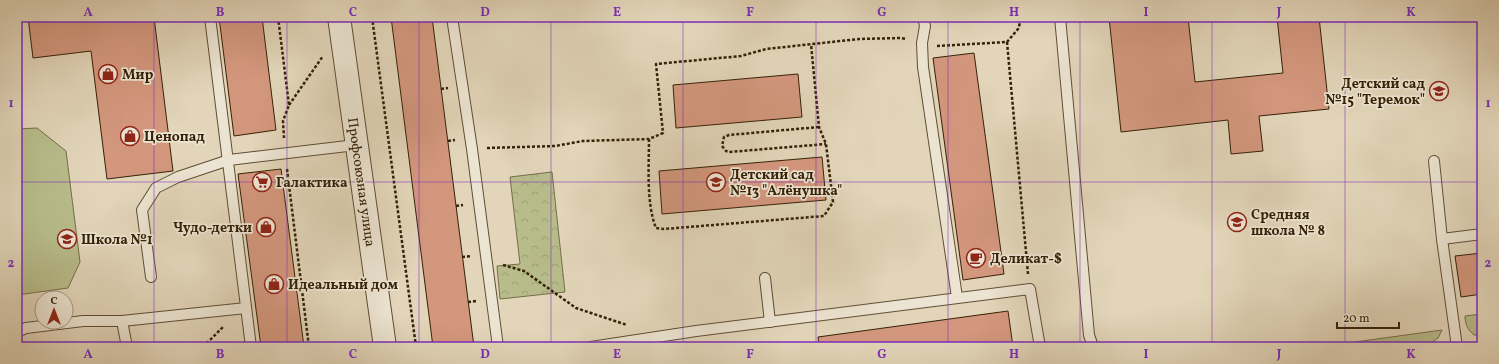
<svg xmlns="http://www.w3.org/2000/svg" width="1499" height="364" viewBox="0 0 1499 364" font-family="Vollkorn,serif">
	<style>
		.green { fill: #b8bc8b; stroke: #766e49 }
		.park { fill: url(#park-crowns); stroke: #766e49 }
		.building { fill: #d3977d; stroke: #352107 }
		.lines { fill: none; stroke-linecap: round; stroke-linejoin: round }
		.service-casing { stroke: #604e34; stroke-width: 12 }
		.tertiary-casing { stroke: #604e34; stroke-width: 24 }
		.path { stroke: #352107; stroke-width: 2.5; stroke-dasharray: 3 2; stroke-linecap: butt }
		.service { stroke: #ece4d2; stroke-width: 10 }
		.tertiary { stroke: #ece4d2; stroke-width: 22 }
		.grid { fill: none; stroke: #7b2cbf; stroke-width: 1; stroke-opacity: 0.55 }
		.labels { text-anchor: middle; stroke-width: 3.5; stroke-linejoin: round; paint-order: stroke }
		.poi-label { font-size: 14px; font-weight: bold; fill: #352107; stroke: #ece4d2; text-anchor: start }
		.street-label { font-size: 14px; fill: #352107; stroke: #ece4d2 }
		.neatline { fill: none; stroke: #7b2cbf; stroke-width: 1.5 }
		.grid-label { font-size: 13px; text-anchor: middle; font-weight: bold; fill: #7b2cbf }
	</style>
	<defs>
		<pattern id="park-crowns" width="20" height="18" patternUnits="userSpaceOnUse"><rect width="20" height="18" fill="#b8bc8b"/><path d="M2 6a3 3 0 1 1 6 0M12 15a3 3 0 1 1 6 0" fill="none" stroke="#9fa176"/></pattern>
	</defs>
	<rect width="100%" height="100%" fill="#e2d5b9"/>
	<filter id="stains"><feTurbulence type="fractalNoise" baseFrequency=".005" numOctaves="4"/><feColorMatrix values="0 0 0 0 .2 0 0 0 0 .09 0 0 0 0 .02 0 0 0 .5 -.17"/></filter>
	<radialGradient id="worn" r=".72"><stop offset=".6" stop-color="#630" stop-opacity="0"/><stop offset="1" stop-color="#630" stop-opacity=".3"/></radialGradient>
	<g class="green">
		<path d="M37,128L66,151L80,262L68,288L17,295V129Z"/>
		<path d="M1482,314V335H1474C1468,330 1465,324 1465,316Z"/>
		<path d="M1442,330L1438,338L1431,343L1401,347H1355V342Z"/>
	</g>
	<path class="park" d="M552,172L565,292L500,299L497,266L520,264L510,177Z"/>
	<g class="building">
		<path d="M28,17H154L173,171L107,179L91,51L33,58Z"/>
		<path d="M219,17H262L276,130L234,136Z"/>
		<path d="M391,17H432L474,347H433Z"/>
		<path d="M1109,17H1188L1195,82L1283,73L1277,17H1319L1329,109L1259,116L1263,151L1231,154L1228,120L1121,132Z"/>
		<path d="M974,53L1004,274L963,280L933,58Z"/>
		<path d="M798,74L802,117L676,128L673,85Z"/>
		<path d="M822,157L826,200L662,214L659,171Z"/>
		<path d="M281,169L304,347H261L238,174Z"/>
		<path d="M1482,253V294L1461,297L1455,256Z"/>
		<path d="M1008,311L1013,347H819L818,337Z"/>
	</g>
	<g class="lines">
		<g class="service-casing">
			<g id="service">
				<path d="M210,17L251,347"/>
				<path d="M452,17L472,149L498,347"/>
				<path d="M923,17L925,26L922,43L923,67L957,297"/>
				<path d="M1060,17L1089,335L1093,347"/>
				<path d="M1434,161L1442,239"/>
				<path d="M151,277L142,210L156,188L178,177L229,160L356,145"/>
				<path d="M765,278L770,322"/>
				<path d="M122,321L127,347"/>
				<path d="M17,332L26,328L83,321H122L246,308"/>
				<path d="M591,347L696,331L1030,289L1040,347"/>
				<path d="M1457,347L1442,239L1482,234"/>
			</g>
		</g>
		<g class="tertiary-casing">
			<path id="tertiary" d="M339,17L385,347"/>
		</g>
		<g class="path">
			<path d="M278,17L289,105L283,121L284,138"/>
			<path d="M372,17L416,347"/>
			<path d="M1007,42L1028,274"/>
			<path d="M937,46L1007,42L1018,29L1022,17"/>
			<path d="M441,89L448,88"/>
			<path d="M289,105L323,56"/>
			<path d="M819,127L729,135L724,137L722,146L726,151L729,152L826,144"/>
			<path d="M649,139C649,166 646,203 656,228L664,229L824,216L833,202L826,144L819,127L811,44"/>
			<path d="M448,141L455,140"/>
			<path d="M487,148L555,146L583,141L649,139L663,133L656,64L741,56L766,49L859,39L901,38L907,39"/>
			<path d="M287,169L309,347"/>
			<path d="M456,206L463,205"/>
			<path d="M462,257L472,256"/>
			<path d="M503,265L524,271L576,308L627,325"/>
			<path d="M468,302L477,301"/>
			<path d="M203,347L224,326"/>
		</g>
		<use href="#service" class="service"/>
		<use href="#tertiary" class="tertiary"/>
	</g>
	<path class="grid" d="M154,17V347M287,17V347M419,17V347M551,17V347M683,17V347M816,17V347M948,17V347M1080,17V347M1212,17V347M1345,17V347M17,182H1482"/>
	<defs>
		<g id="shop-ring" transform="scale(1)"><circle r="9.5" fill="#ece4d2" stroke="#8f2418" stroke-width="1.5"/><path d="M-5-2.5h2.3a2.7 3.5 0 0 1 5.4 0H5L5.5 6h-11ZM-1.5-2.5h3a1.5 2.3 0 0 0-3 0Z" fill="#8f2418"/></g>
		<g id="school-ring" transform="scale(1)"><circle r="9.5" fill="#ece4d2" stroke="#8f2418" stroke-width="1.5"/><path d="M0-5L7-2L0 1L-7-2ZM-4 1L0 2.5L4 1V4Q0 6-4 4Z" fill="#8f2418"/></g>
		<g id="supermarket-ring" transform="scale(1)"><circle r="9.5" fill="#ece4d2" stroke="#8f2418" stroke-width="1.5"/><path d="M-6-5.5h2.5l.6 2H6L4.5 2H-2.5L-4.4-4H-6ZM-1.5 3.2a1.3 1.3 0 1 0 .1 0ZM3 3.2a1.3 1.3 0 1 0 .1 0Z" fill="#8f2418"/></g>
		<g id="cafe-ring" transform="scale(1)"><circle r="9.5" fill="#ece4d2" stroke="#8f2418" stroke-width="1.5"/><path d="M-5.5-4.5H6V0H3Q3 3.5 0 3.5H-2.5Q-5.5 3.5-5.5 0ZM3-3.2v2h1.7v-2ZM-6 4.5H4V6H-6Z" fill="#8f2418"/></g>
	</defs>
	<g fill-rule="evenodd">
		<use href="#shop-ring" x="108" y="74"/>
		<use href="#school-ring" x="1439" y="91"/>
		<use href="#shop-ring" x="130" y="136"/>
		<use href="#supermarket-ring" x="262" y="182"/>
		<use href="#school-ring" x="716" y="182"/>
		<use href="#school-ring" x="1237" y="222"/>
		<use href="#shop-ring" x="266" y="227"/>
		<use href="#school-ring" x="67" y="239"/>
		<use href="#cafe-ring" x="976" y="258"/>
		<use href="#shop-ring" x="274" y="284"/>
	</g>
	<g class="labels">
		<g class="poi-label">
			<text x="122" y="79">Мир</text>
			<text x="1425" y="88" text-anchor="end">Детский сад<tspan x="1425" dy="16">№15 "Теремок"</tspan></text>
			<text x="144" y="141">Ценопад</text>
			<text x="730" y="179">Детский сад<tspan x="730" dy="16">№13 "Алёнушка"</tspan></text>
			<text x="276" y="187">Галактика</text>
			<text x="1251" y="219">Средняя<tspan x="1251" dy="16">школа № 8</tspan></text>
			<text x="252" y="232" text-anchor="end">Чудо-детки</text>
			<text x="81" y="244">Школа №1</text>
			<text x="990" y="263">Деликат-$</text>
			<text x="288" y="289">Идеальный дом</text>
		</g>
		<g class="street-label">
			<text transform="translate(362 182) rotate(82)" y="5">Профсоюзная улица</text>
		</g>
	</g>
	<rect width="1499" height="364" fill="none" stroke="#e2d5b9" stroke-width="44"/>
	<g transform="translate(54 310)"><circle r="19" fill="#ece4d2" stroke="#a39681"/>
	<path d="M0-3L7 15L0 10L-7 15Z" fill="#8f2418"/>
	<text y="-6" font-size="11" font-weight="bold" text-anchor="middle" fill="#352107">С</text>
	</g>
	<path d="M1337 322v6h62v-6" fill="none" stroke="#352107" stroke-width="2"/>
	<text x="1343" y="322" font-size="12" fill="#352107" stroke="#ece4d2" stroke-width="3" paint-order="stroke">20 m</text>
	<rect x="22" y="22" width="1455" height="320" class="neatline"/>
	<g class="grid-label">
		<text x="88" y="16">A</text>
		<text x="220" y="16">B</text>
		<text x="353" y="16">C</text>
		<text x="485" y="16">D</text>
		<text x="617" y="16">E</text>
		<text x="750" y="16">F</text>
		<text x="882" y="16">G</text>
		<text x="1014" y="16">H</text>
		<text x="1146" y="16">I</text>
		<text x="1279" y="16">J</text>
		<text x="1411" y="16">K</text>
		<text x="11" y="107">1</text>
		<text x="1488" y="107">1</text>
		<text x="11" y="267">2</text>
		<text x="1488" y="267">2</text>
		<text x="88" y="358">A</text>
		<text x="220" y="358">B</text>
		<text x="353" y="358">C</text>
		<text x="485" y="358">D</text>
		<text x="617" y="358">E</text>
		<text x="750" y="358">F</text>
		<text x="882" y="358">G</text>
		<text x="1014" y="358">H</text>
		<text x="1146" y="358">I</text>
		<text x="1279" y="358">J</text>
		<text x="1411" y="358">K</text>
	</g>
	<rect width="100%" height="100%" filter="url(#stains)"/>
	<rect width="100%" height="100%" fill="url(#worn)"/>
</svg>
